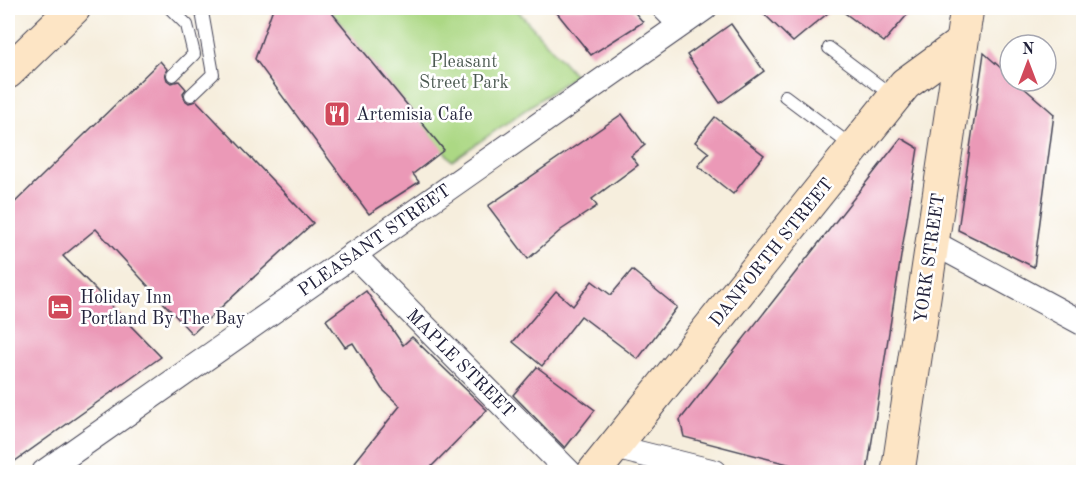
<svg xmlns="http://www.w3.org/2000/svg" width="1091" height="480" viewBox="0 0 1091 480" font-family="'Old Standard TT',serif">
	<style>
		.green { fill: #acd884; stroke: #677d60; stroke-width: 1.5 }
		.building { fill: #eb99b7 }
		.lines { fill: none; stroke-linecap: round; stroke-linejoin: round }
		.lane-casing { stroke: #424153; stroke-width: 14 }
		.street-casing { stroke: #424153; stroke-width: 26 }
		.secondary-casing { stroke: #424153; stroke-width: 35 }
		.lane { stroke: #fff; stroke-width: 12 }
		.street { stroke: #fff; stroke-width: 24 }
		.secondary { stroke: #fde5c5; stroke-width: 33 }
		.labels { text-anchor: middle; stroke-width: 5; stroke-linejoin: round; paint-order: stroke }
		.park-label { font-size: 18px; fill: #4b5951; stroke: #fff }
		.poi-label { font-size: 18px; fill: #22223b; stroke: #fff; text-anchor: start }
		.street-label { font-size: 18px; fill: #22223b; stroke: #fff }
	</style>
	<rect width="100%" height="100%" fill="#fff"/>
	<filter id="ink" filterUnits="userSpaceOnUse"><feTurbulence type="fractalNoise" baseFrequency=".0167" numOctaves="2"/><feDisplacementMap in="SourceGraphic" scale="12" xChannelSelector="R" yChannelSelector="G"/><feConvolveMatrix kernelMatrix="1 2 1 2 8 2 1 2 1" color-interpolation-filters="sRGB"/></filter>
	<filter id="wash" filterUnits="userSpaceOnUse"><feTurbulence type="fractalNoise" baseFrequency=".008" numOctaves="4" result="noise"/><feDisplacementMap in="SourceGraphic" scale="24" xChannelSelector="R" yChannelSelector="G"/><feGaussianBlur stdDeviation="1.35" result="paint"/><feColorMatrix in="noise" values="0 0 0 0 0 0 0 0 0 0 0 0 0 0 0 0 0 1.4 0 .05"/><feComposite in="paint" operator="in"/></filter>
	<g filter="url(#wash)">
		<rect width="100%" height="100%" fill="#f6eedd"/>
		<path class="green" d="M328,8H520L517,10L575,75L452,161Z"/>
		<g id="blocks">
			<g class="building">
				<path d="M273,8H328L444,150L413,174L419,182L369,214L255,59Z"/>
				<path d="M553,8H631L643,22L591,55Z"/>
				<path d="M758,8H834L793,42Z"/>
				<path d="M838,8H913L884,42Z"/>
				<path d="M731,24L764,71L720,103L687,55Z"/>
				<path d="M984,53L1010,76V81H1016L1054,114L1034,267L958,230Z"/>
				<path d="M160,61L167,69L165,73L167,80L171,83L179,81L186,89L183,93L185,100L189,103L197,101L313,223L192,334L96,229L63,256L161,357L8,466V209Z"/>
				<path d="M622,114L645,145L631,156L638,165L592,199L597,206L561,230L528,259L488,206Z"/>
				<path d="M715,117L764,155L733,194L698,166L709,153L695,142Z"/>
				<path d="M901,138L918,148L867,472H819L684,437L680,420Z"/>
				<path d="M632,270L677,307L638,359L581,316L542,366L513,342L556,291L573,306L592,281L611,295Z"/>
				<path d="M366,291L403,345L412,337L487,410L426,472H362L355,462L400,406L382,389L353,343L345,347L326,320Z"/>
				<path d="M537,367L595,410L565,448L513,395Z"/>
			</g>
		</g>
	</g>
	<g filter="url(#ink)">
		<use href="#blocks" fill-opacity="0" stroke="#424153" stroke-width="1.5"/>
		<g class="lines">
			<g class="lane-casing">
				<g id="lane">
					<path d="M170,8L187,25L194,54L173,75"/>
					<path d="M829,48L894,97"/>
					<path d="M191,95L213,74L202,12L198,8"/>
					<path d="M785,96L853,147"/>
				</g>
			</g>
			<g class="street-casing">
				<g id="street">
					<path d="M664,8L680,24"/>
					<path d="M932,242L1084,324"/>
					<path d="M353,254L569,472"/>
					<path d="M614,447L715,472"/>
					<path d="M44,472L705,8"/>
				</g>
			</g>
			<g class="secondary-casing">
				<g id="secondary">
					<path d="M8,72L74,8"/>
					<path d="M594,472L905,84L960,44"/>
					<path d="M898,472L967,8"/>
				</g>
			</g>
			<use href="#lane" class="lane"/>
			<use href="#street" class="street"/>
			<use href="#secondary" class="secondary"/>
		</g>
	</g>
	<defs>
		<g id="restaurant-square" transform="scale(1.35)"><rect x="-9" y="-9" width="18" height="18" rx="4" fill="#d1495b" stroke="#fff"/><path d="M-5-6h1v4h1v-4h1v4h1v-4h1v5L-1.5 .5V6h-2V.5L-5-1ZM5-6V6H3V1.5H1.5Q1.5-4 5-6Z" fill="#fff"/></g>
		<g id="hotel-square" transform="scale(1.35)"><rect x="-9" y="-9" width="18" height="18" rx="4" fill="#d1495b" stroke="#fff"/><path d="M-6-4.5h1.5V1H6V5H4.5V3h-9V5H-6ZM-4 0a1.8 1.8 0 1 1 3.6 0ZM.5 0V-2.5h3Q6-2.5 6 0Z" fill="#fff"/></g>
	</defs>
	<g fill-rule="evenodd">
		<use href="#restaurant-square" x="337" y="114"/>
		<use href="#hotel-square" x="60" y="307"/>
	</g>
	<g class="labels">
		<g class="park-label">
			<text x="464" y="67">Pleasant<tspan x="464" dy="21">Street Park</tspan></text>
		</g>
		<g class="poi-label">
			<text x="356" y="120">Artemisia Cafe</text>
			<text x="80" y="303">Holiday Inn<tspan x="80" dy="21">Portland By The Bay</tspan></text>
		</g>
		<g class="street-label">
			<text transform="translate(374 240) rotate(-35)" y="6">PLEASANT STREET</text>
			<text transform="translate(771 252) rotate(-51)" y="6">DANFORTH STREET</text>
			<text transform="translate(929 258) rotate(-82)" y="6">YORK STREET</text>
			<text transform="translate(461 363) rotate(45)" y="6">MAPLE STREET</text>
		</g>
	</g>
	<rect width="1091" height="480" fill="none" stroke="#fff" stroke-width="30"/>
	<g transform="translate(1028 63)"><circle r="28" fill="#ffffff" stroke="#a7a7b1" stroke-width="1.5"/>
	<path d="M0-4.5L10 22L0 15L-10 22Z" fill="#d1495b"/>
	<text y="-9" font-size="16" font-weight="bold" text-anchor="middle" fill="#22223b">N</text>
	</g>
</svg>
